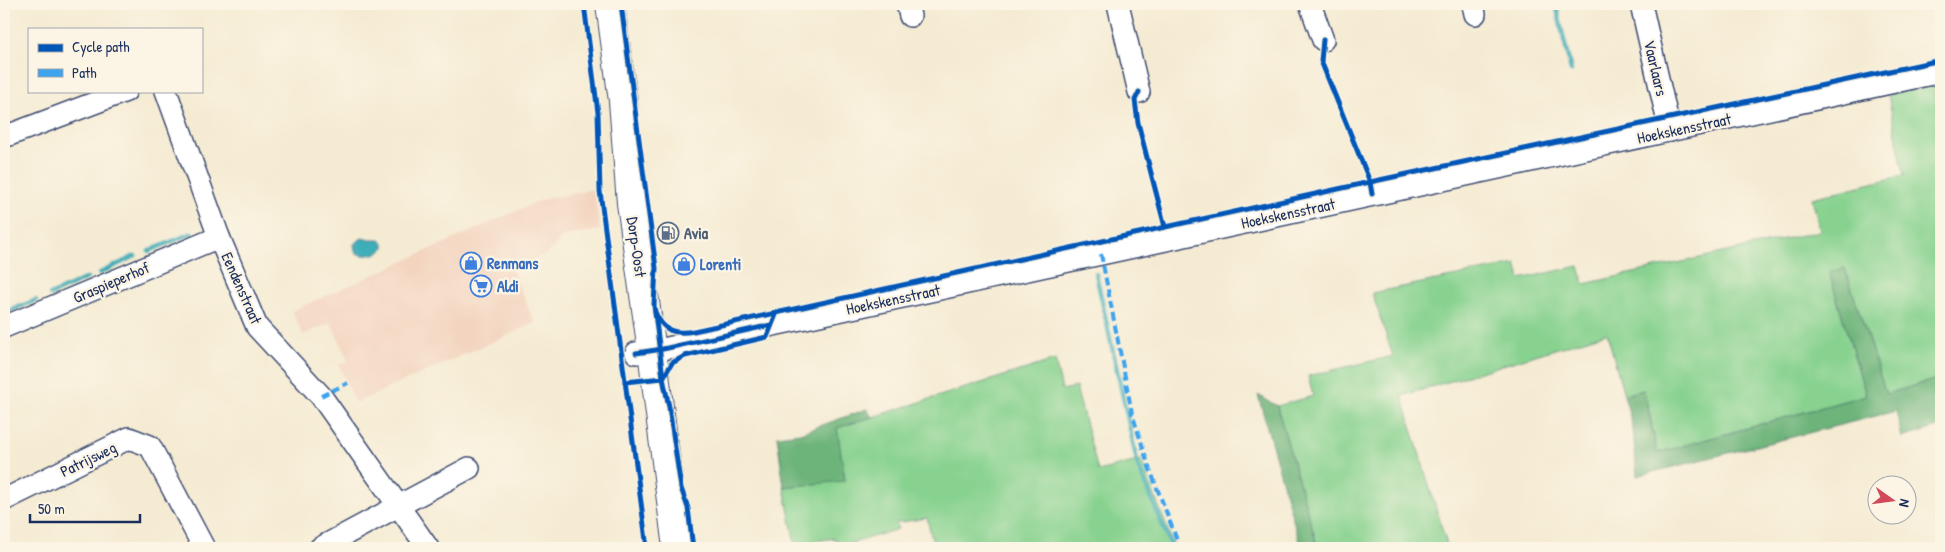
<svg xmlns="http://www.w3.org/2000/svg" width="1945" height="552" viewBox="0 0 1945 552" font-family="'Patrick Hand',sans-serif">
	<style>
		.built { fill: #f3d4bf }
		.green { fill: #87d28f; stroke: #518076 }
		.forest { fill: #6db47a; stroke: #44726c }
		.water { fill: #3cadb8; stroke: #2c6e8b }
		.lines { fill: none; stroke-linecap: round; stroke-linejoin: round }
		.stream { stroke: #3cadb8; stroke-width: 4.5 }
		.minor-casing { stroke: #3c4b70; stroke-width: 24 }
		.major-casing { stroke: #3c4b70; stroke-width: 30 }
		.minor { stroke: #fff; stroke-width: 21 }
		.major { stroke: #fff; stroke-width: 28 }
		.quiet { stroke: #3da3ed; stroke-width: 4; stroke-dasharray: 8 4; stroke-linecap: butt }
		.cycleway-casing { stroke: #fcf5e5; stroke-width: 8 }
		.cycleway { stroke: #0057b8; stroke-width: 5 }
		.labels { text-anchor: middle; stroke-width: 4.5; stroke-linejoin: round; paint-order: stroke }
		.street-label { font-size: 16px; fill: #1b2f5e; stroke: #fcf5e5 }
		.service-label { font-size: 16px; font-weight: bold; fill: #4e5e75; stroke: #fcf5e5; text-anchor: start }
		.shop-label { font-size: 16px; font-weight: bold; fill: #366cbe; stroke: #fcf5e5; text-anchor: start }
	</style>
	<rect width="100%" height="100%" fill="#fcf5e5"/>
	<filter id="ink" filterUnits="userSpaceOnUse"><feTurbulence type="fractalNoise" baseFrequency=".02" numOctaves="2"/><feDisplacementMap in="SourceGraphic" scale="10" xChannelSelector="R" yChannelSelector="G"/><feConvolveMatrix kernelMatrix="1 2 1 2 8 2 1 2 1" color-interpolation-filters="sRGB"/></filter>
	<filter id="wash" filterUnits="userSpaceOnUse"><feTurbulence type="fractalNoise" baseFrequency=".0096" numOctaves="4" result="noise"/><feDisplacementMap in="SourceGraphic" scale="20" xChannelSelector="R" yChannelSelector="G"/><feGaussianBlur stdDeviation="1.12" result="paint"/><feColorMatrix in="noise" values="0 0 0 0 0 0 0 0 0 0 0 0 0 0 0 0 0 1.4 0 .05"/><feComposite in="paint" operator="in"/></filter>
	<g filter="url(#wash)">
		<rect width="100%" height="100%" fill="#f5ebd3"/>
		<path class="built" d="M594,189L600,230L564,236L546,254L512,270L535,323L355,403L339,365L348,361L331,323L303,335L292,311L541,200Z"/>
		<g class="green">
			<path d="M1933,86L1941,130V378L1886,394L1845,268L1829,273L1866,395L1657,453L1650,415L1643,390L1624,395L1607,333L1402,396L1448,548H1318L1277,406L1313,396L1308,376L1393,356L1372,293L1516,264L1520,279L1579,266L1584,284L1820,231L1812,198L1904,175L1888,95Z"/>
			<path d="M1055,360L1062,390L1076,387L1098,471L1141,460L1175,548H934L927,518L896,523L898,529L837,548L835,538L795,544L784,487L845,480L837,428Z"/>
		</g>
		<g class="forest">
			<path d="M1845,268L1886,394L1941,378V426L1902,438L1896,411L1637,476L1633,429L1624,395L1644,390L1657,453L1866,395L1829,272Z"/>
			<path d="M1258,395L1277,406L1318,548H1301Z"/>
			<path d="M867,409L872,417L837,428L845,481L784,487L777,436L800,433Z"/>
		</g>
		<path class="water" d="M362,238L370,240H380L384,243V248C378,255 363,258 355,252L354,244Z"/>
		<g class="lines">
			<g class="stream">
				<path d="M1556,4L1571,71"/>
				<path d="M149,251L192,233"/>
				<path d="M100,273L135,256"/>
				<path d="M1096,274L1138,466L1172,548"/>
				<path d="M50,295L87,278"/>
				<path d="M4,313L36,300"/>
			</g>
		</g>
	</g>
	<g filter="url(#ink)">
		<g class="lines">
			<g class="minor-casing">
				<g id="minor">
					<path d="M907,4L910,16"/>
					<path d="M1118,4L1139,92"/>
					<path d="M1310,4L1323,40"/>
					<path d="M1473,4L1475,14"/>
					<path d="M1641,4L1670,131"/>
					<path d="M166,91L219,237L257,327L321,396L428,548"/>
					<path d="M4,137L126,91"/>
					<path d="M4,327L219,237"/>
					<path d="M636,353L663,349L1941,72"/>
					<path d="M4,500L129,438L150,446L204,548"/>
					<path d="M320,548L469,468"/>
				</g>
			</g>
			<g class="major-casing">
				<path id="major" d="M610,4L623,101L631,203L652,351L677,548"/>
			</g>
			<use href="#minor" class="minor"/>
			<use href="#major" class="major"/>
			<g class="quiet">
				<path d="M1101,254L1132,413L1149,467L1180,548"/>
				<path d="M321,396L348,383"/>
			</g>
			<g class="cycleway-casing">
				<g id="cycleway">
					<path d="M584,4L598,113L600,191L647,548"/>
					<path d="M621,4L656,268L654,305L663,378L625,382"/>
					<path d="M1323,40L1321,61L1370,182L1372,194"/>
					<path d="M1139,92L1135,100L1138,123L1165,227"/>
					<path d="M655,312C663,331 674,335 694,331L1370,182L1941,60"/>
					<path d="M636,353L663,349L771,325"/>
					<path d="M693,548L688,508L681,488L669,407L663,378L672,363L685,356L767,337L777,312"/>
				</g>
			</g>
			<use href="#cycleway" class="cycleway"/>
		</g>
	</g>
	<defs>
		<g id="fuel-ring" transform="scale(1.125)"><circle r="9.5" fill="#fcf5e5" stroke="#5c6f8a" stroke-width="1.5"/><path d="M-5.5-6h7V0h2V4h1.3V-2.5L3-4.5l.8-.8L6-3V5H2.5V1h-1V6h-7ZM-4.2-4.7v3.2H.2V-4.7Z" fill="#5c6f8a"/></g>
		<g id="shop-ring" transform="scale(1.125)"><circle r="9.5" fill="#fcf5e5" stroke="#3f7fe0" stroke-width="1.5"/><path d="M-5-2.5h2.3a2.7 3.5 0 0 1 5.4 0H5L5.5 6h-11ZM-1.5-2.5h3a1.5 2.3 0 0 0-3 0Z" fill="#3f7fe0"/></g>
		<g id="supermarket-ring" transform="scale(1.125)"><circle r="9.5" fill="#fcf5e5" stroke="#3f7fe0" stroke-width="1.5"/><path d="M-6-5.5h2.5l.6 2H6L4.5 2H-2.5L-4.4-4H-6ZM-1.5 3.2a1.3 1.3 0 1 0 .1 0ZM3 3.2a1.3 1.3 0 1 0 .1 0Z" fill="#3f7fe0"/></g>
	</defs>
	<g fill-rule="evenodd">
		<use href="#fuel-ring" x="668" y="233"/>
		<use href="#shop-ring" x="471" y="263"/>
		<use href="#shop-ring" x="684" y="264"/>
		<use href="#supermarket-ring" x="481" y="286"/>
	</g>
	<g class="labels">
		<g class="street-label">
			<text transform="translate(1656 68) rotate(77)" y="6">Vaarlaars</text>
			<text transform="translate(1684 128) rotate(-12)" y="6">Hoekskensstraat</text>
			<text transform="translate(1288 213) rotate(-12)" y="6">Hoekskensstraat</text>
			<text transform="translate(637 247) rotate(82)" y="6">Dorp-Oost</text>
			<text transform="translate(111 282) rotate(-23)" y="6">Graspieperhof</text>
			<text transform="translate(242 288) rotate(66)" y="6">Eendenstraat</text>
			<text transform="translate(893 299) rotate(-12)" y="6">Hoekskensstraat</text>
			<text transform="translate(88 459) rotate(-26)" y="6">Patrijsweg</text>
		</g>
		<g class="service-label">
			<text x="684" y="239">Avia</text>
		</g>
		<g class="shop-label">
			<text x="487" y="269">Renmans</text>
			<text x="700" y="270">Lorenti</text>
			<text x="497" y="292">Aldi</text>
		</g>
	</g>
	<rect width="1945" height="552" fill="none" stroke="#fcf5e5" stroke-width="20"/>
	<rect x="28" y="28" width="175" height="65" fill="#fcf5e5" stroke="#a2a6af"/>
	<rect x="38" y="44" width="25" height="8" fill="#0057b8" stroke="#a2a6af"/>
	<text x="72" y="52" font-size="15" fill="#1b2f5e">Cycle path</text>
	<rect x="38" y="69" width="25" height="8" fill="#3da3ed" stroke="#a2a6af"/>
	<text x="72" y="78" font-size="15" fill="#1b2f5e">Path</text>
	<g transform="translate(1892 500) rotate(104)"><circle r="24" fill="#fcf5e5" stroke="#a2a6af"/>
	<path d="M0-4L9 19L0 12L-9 19Z" fill="#d1495b"/>
	<text y="-8" font-size="14" font-weight="bold" text-anchor="middle" fill="#1b2f5e">N</text>
	</g>
	<path d="M30 514v8h110v-8" fill="none" stroke="#1b2f5e" stroke-width="2.5"/>
	<text x="38" y="514" font-size="15" fill="#1b2f5e" stroke="#fcf5e5" stroke-width="4" paint-order="stroke">50 m</text>
</svg>
